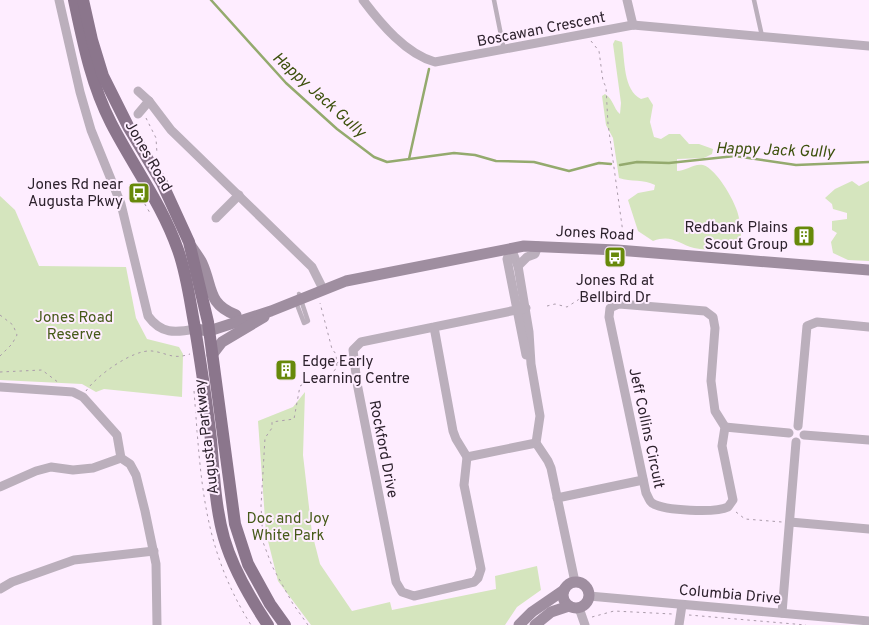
<svg xmlns="http://www.w3.org/2000/svg" width="869" height="625" viewBox="0 0 869 625" font-family="Overpass,sans-serif">
	<style>
		.green { fill: #d5e5be }
		.lines { fill: none; stroke-linecap: round; stroke-linejoin: round }
		.stream { stroke: #94aa6e; stroke-width: 2.5 }
		.path { stroke: #aa9baa; stroke-width: 1; stroke-dasharray: 2.5 4; stroke-linecap: butt }
		.lane { stroke: #bbafbc; stroke-width: 4.5 }
		.street { stroke: #bbafbc; stroke-width: 9 }
		.secondary { stroke: #9f8ea0; stroke-width: 11 }
		.primary { stroke: #8b768c; stroke-width: 12 }
		.labels { text-anchor: middle; stroke-width: 4; stroke-linejoin: round; paint-order: stroke }
		.street-label { font-size: 15px; fill: #2d222d; stroke: #feedff }
		.poi-label { font-size: 15px; fill: #2d222d; stroke: #feedff; text-anchor: end }
		.park-label { font-size: 15px; fill: #465a19; stroke: #feedff }
		.water-label { font-size: 16px; font-style: italic; fill: #3d510d; stroke: #feedff }
	</style>
	<rect width="100%" height="100%" fill="#feedff"/>
	<g class="green">
		<path d="M615,40L622,42C625,60 623,90 641,99L648,97L653,105L650,122L654,137L661,139L669,134H680L689,144H699L713,149L712,154L704,158L677,159V171C686,171 694,163 703,165C717,169 737,204 739,218C741,228 741,239 742,249C726,250 710,251 694,248C678,244 672,234 653,241L638,231L628,200L638,193L654,190L655,185C644,179 631,182 619,178L613,138L606,125L602,96L605,94C614,100 613,108 620,114L621,103L613,44Z"/>
		<path d="M852,181L859,186L869,181V261L848,260L833,253L831,242L837,233L832,230V221L847,219V213L833,209L832,204L825,198L835,189Z"/>
		<path d="M0,196L15,210L39,266L126,267L136,318L147,339L179,347L183,354L182,397L104,389L96,392L82,384L0,380Z"/>
		<path d="M305,392L303,455L312,533L320,564L352,611L390,602L392,610L496,589L495,576L537,566L541,590L517,607L505,625H311L278,581L266,533L258,421L293,407Z"/>
	</g>
	<g class="lines">
		<g class="stream">
			<path d="M211,0L286,83L337,129L374,157L387,162L454,153L475,155L496,161L534,162L569,171L599,163L611,164"/>
			<path d="M409,159L429,69"/>
			<path d="M620,165L637,162L669,163L735,156L796,165L869,162"/>
		</g>
		<g class="path">
			<path d="M591,41L599,51L603,81L606,87L608,124L623,233L621,241"/>
			<path d="M146,118L156,138L157,154"/>
			<path d="M135,187L150,213"/>
			<path d="M547,306L555,304L567,307L581,298L587,301"/>
			<path d="M0,315L13,325L17,335L12,344L0,356"/>
			<path d="M337,363L343,360"/>
			<path d="M0,372L42,370L59,383"/>
			<path d="M86,391C96,376 133,349 152,351C168,353 172,360 190,354"/>
			<path d="M194,391C201,479 202,547 251,625"/>
			<path d="M736,512L745,519L782,522"/>
			<path d="M689,615L806,625"/>
			<path d="M592,617L614,611L672,614"/>
			<path d="M308,625L293,604L272,566L263,542L261,506L265,438L272,428V422L294,419L300,386L307,382H321L337,368L336,354L332,349L320,303"/>
		</g>
		<g class="lane">
			<path d="M494,0L504,50"/>
			<path d="M754,0L762,36"/>
			<path d="M296,302L304,323L308,321L299,294"/>
		</g>
		<g class="street">
			<path d="M59,0L80,92L91,130L121,204L148,316C161,334 175,333 195,329"/>
			<path d="M363,0C381,24 406,54 435,62L633,25L869,46"/>
			<path d="M627,0L633,25"/>
			<path d="M138,91L149,101L171,130L312,267L323,289"/>
			<path d="M138,114L149,101"/>
			<path d="M216,218L239,195"/>
			<path d="M511,248L518,266L529,332L531,364L540,416L536,443L548,461L551,468L575,582"/>
			<path d="M511,248L507,259L526,355"/>
			<path d="M518,266L527,257L535,254L538,246"/>
			<path d="M619,304L705,311L713,317L715,328L711,381L715,411L725,427L722,446L733,500L728,507C716,513 664,511 652,503C649,501 648,496 646,493L609,317L610,308Z"/>
			<path d="M434,327L453,431L456,439L467,457L464,485L481,569L478,578L474,582L414,596L402,592L396,582L357,383L353,350L361,342L526,308"/>
			<path d="M0,387L73,392L83,397L117,435L121,458L130,464L136,475L145,511L156,564L157,625"/>
			<path d="M798,426L807,326L817,322L869,327"/>
			<path d="M725,427L789,433"/>
			<path d="M804,435L869,440"/>
			<path d="M467,457L536,443"/>
			<path d="M0,487L36,471L51,467L73,470L93,468L121,458"/>
			<path d="M557,498L643,480"/>
			<path d="M790,522L869,529"/>
			<path d="M0,589L12,582L74,560L154,551"/>
			<path d="M589,596L869,621"/>
			<path d="M579,608L585,625"/>
			<path d="M782,613L796,442"/>
			<path d="M679,625L682,605"/>
		</g>
		<g class="secondary">
			<path d="M191,246C195,252 199,257 202,263C213,287 207,304 236,315"/>
			<path d="M195,329L209,331L271,311L346,281L524,246L617,250L869,270"/>
			<path d="M212,355L222,342L264,317"/>
			<circle cx="576" cy="595" r="13"/>
			<path d="M519,625L532,612L564,590"/>
			<path d="M535,625L551,612L569,606"/>
		</g>
		<g class="primary">
			<path d="M74,0C83,42 91,84 111,123C133,166 162,204 178,250C187,275 190,302 195,328C201,365 207,403 211,440C214,473 215,506 224,538C233,569 250,598 268,625"/>
			<path d="M83,0L92,40L103,76L129,128L162,183L189,242L208,322L235,524L248,564L270,604L285,625"/>
		</g>
	</g>
	<defs>
		<g id="bus-square" transform="scale(1.125)"><rect x="-9" y="-9" width="18" height="18" rx="4" fill="#67890a" stroke="#feedff"/><path d="M-5-6H5V4H4V6H2V4H-2V6H-4V4H-5ZM-3.5-4V0h7V-4ZM-3.5 1.2v1.5H-2V1.2ZM2 1.2v1.5H3.5V1.2Z" fill="#fff"/></g>
		<g id="building-square" transform="scale(1.125)"><rect x="-9" y="-9" width="18" height="18" rx="4" fill="#67890a" stroke="#feedff"/><path d="M-4-6H4V6H1V3H-1V6H-4ZM-2.5-4.3h1.7v1.8h-1.7ZM.8-4.3h1.7v1.8H.8ZM-2.5-1h1.7V.8h-1.7ZM.8-1h1.7V.8H.8Z" fill="#fff"/></g>
	</defs>
	<g fill-rule="evenodd">
		<use href="#bus-square" x="139" y="193"/>
		<use href="#building-square" x="804" y="236"/>
		<use href="#bus-square" x="615" y="257"/>
		<use href="#building-square" x="286" y="370"/>
	</g>
	<g class="labels">
		<g class="street-label">
			<text transform="translate(541 29) rotate(-11)" y="5">Boscawan Crescent</text>
			<text transform="translate(149 156) rotate(60)" y="5">Jones Road</text>
			<text transform="translate(595 233) rotate(3)" y="5">Jones Road</text>
			<text transform="translate(647 428) rotate(78)" y="5">Jeff Collins Circuit</text>
			<text transform="translate(206 437) rotate(-97)" y="5">Augusta Parkway</text>
			<text transform="translate(384 449) rotate(79)" y="5">Rockford Drive</text>
			<text transform="translate(730 594) rotate(5)" y="5">Columbia Drive</text>
		</g>
		<g class="poi-label">
			<text x="123" y="189">Jones Rd near<tspan x="123" dy="17">Augusta Pkwy</tspan></text>
			<text x="788" y="232">Redbank Plains<tspan x="788" dy="17">Scout Group</tspan></text>
			<text x="615" y="285" text-anchor="middle">Jones Rd at<tspan x="615" dy="17">Bellbird Dr</tspan></text>
			<text x="302" y="366" text-anchor="start">Edge Early<tspan x="302" dy="17">Learning Centre</tspan></text>
		</g>
		<g class="park-label">
			<text x="74" y="322">Jones Road<tspan x="74" dy="17">Reserve</tspan></text>
			<text x="288" y="523">Doc and Joy<tspan x="288" dy="17">White Park</tspan></text>
		</g>
		<g class="water-label">
			<text transform="translate(320 94) rotate(42)" y="6">Happy Jack Gully</text>
			<text transform="translate(775 149) rotate(2)" y="6">Happy Jack Gully</text>
		</g>
	</g>
</svg>
